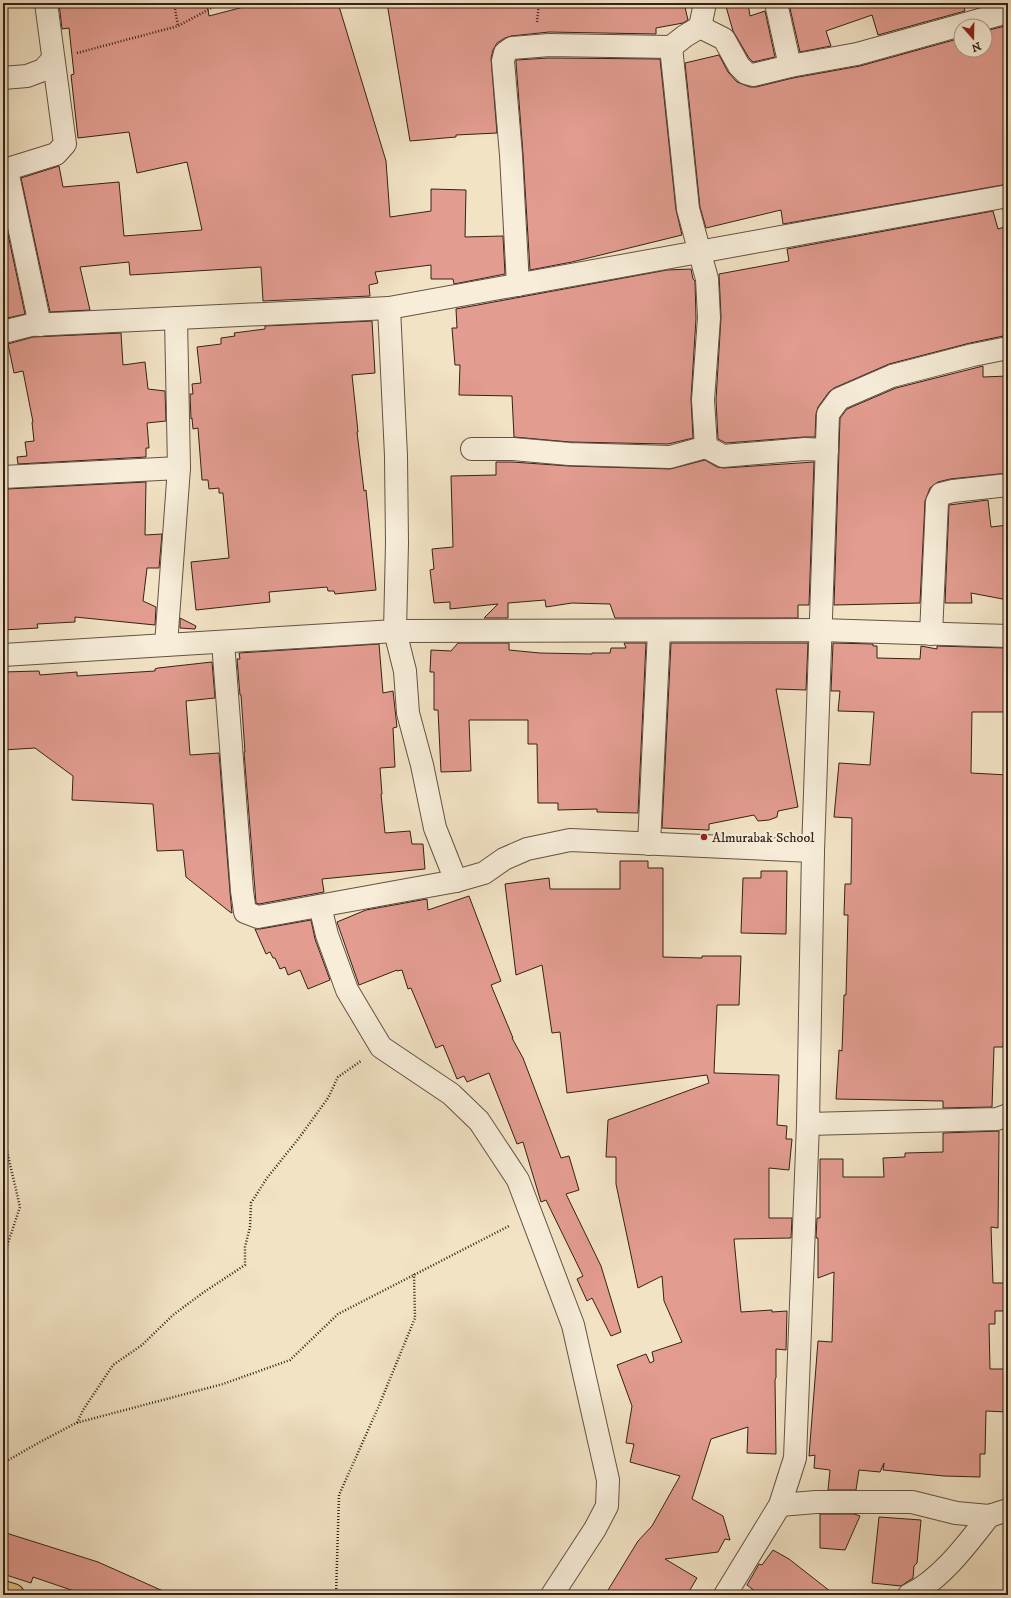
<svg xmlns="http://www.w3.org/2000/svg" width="1011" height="1598" viewBox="0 0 1011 1598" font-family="'IM FELL DW Pica',serif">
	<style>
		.building { fill: #e29c90; stroke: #342118 }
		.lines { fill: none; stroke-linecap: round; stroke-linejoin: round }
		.minor-casing { stroke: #645243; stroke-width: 24 }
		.primary-casing { stroke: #342118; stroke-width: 24 }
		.path { stroke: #342118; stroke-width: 2.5; stroke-dasharray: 1 2; stroke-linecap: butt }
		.minor { stroke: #f7edd9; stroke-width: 22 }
		.primary { stroke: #e9c282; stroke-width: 22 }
		.poi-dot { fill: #8f2418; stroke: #f7edd9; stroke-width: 1.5 }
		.labels { text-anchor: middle; stroke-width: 4; stroke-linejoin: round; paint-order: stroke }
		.poi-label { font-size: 14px; fill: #342118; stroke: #f7edd9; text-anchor: start }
	</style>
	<rect width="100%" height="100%" fill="#f2e3c5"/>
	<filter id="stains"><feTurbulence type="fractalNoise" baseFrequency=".005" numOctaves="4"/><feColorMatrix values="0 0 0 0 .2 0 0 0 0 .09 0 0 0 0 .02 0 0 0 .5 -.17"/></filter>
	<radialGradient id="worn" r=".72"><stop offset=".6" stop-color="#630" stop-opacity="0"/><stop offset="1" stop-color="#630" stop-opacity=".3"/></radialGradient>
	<g class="building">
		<path d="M59,3H207L209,16L259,3H338L386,161L390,217L431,211V189L466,190L465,237L503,236L505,274L454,284L453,279H431V265L375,272L378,283L369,285L370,296L263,301L261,267L130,275L129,262L80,267L90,310L50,312L21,178L59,166L63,187L119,182L124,236L202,230L187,162L137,173L129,132L78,138L71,75L74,74L69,28L62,29Z"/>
		<path d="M387,3H684L688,20L683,23L656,28V34L549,32L511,36L505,38L497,43L493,50L491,58L497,133L456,135V137L410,141Z"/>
		<path d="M725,3H748L750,16L765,11L775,57L753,62L749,58L733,31Z"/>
		<path d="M794,3H963L965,11L878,35L872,15L826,31L831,46L800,52L789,4Z"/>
		<path d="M1005,26L1008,36V184L783,224L781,210L706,228L700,207L685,63L719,55L728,72L737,82L750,87H756L793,78L860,66L961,38V50H985V31Z"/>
		<path d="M549,58L660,59L676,210L682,235L572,262L530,270L523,154L516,62V60Z"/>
		<path d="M3,211L25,314L3,319Z"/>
		<path d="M993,211L998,229L1008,226V335L970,343L889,364L834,388L829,392L818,407L816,414L815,437H804L726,443L718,439L716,400L721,317L719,274L789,261L787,249Z"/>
		<path d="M691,269L693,279L695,281L696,318L691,399L693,438L668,444L570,442L514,437L512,396L459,395L460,365H455L452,328H457L456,309L667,270Z"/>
		<path d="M372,321L375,373L352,375L358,432H357L364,491L366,490L376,590L335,594L334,591H328L327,587L269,592L270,602L196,610L191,562L229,558L223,493H219V488L209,489L208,480H202L198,428L193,429L192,418L191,419L190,394H193L192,384L201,383L197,347L221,344V338L235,336L234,333L265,329V326Z"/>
		<path d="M121,333L123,365L145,362L148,389L165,391L166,421L147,423L149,448H146V457L18,464L17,457L27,456L25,442L34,441L32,422H33L23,371L14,373L8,344L33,337Z"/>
		<path d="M983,366V377L1008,376V417H1006L1008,473L950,479L938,482L930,488L925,501L920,603L834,605L840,418L847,409L896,388Z"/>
		<path d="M705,460L717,467L724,468L814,462L809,605H798V618H615L610,604L572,603L546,607L545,600L508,603V618H484L498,604L450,609V602L434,603L430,570L434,569L432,549L453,547L451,476L496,475V462H512L569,466L670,469Z"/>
		<path d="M146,482L145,535L162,534L159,568H147L143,601L156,607L155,625L75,617V622L37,624L38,628L3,630V499L6,500L7,489Z"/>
		<path d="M988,500L991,527L1008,525V600L971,593L972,603H945L949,505Z"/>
		<path d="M180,618L196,626L195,629L180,628Z"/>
		<path d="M458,643H509V650L540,653L592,654V653H610L611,648H626L624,643H646L638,813L597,812V809L558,810V803H538L537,744H528V720H469L471,771L441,772L438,710H434V672H430L431,650L451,651Z"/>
		<path d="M671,643H808L806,690L776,689L798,807L778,811L777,817L769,820L758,821L754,815L709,824V830L662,828Z"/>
		<path d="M833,643L873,644V646H877V658L920,659L921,646L937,649V646L1006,648V650H1008V712H972L971,773L1008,775L1006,804H1008V971H1005L1004,1012L1008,1013V1035L1004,1034L1003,1047H994L992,1107L943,1108V1101L836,1099L839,1050L842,1051L844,995H846L848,915H844L845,884H851L852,818L834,817L839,763L870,765L874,712L838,711L840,691H831Z"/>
		<path d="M379,644L383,693L393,691L397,727L393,728L395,767L380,768L382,794H381L385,833L410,831L412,844H423L425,869L322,879L324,892L259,904L256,903L244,752H245L241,695H240L237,659H240L239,653Z"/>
		<path d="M212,662L215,698L186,701L190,755L219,753L230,892L232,913L230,912L186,877L183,850L157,851L153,804L72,800L73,776L35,748L3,750V672L39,671L40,675L77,672V676L155,671V669L158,668Z"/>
		<path d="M620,861H648V868H663V957L702,958V956H741L739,1005H717L714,1073L779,1075L777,1125L787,1126L786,1139H792L789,1170L769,1168V1218H792L791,1238L734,1239L741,1312L772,1310V1312L787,1311L786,1350L776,1349V1378L775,1379L776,1454L747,1453L748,1427L711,1439L692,1499L723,1516L730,1540L725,1539L718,1552L665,1559L697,1578L687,1595H605L638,1541L652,1526L680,1476L630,1462L634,1444L626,1443L632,1406L617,1365L646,1354L650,1363L654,1361L652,1352L682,1342L664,1301L662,1276L638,1288L616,1184V1157H606L608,1120L709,1083L707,1075L567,1093L560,1032L552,1033L542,965L516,975L505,884L549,878L550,889H620Z"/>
		<path d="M761,871H787L786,934L741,933L743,878H761Z"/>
		<path d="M469,896L501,981L491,985L513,1038H512L523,1058L561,1158L569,1156L579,1190L566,1194L601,1266L621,1332L611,1336L592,1298L587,1301L577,1279L583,1276L546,1200L541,1202L523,1142L517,1144L489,1073L467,1082L464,1076L457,1079L443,1045L436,1048L411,988L408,989L402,970L397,971V970L359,985L337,922L366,910L427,899L428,910Z"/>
		<path d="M311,920L315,939L330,980L308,989L300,970L288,975L285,967L280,969L275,958H273L270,952L266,954L255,929H260Z"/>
		<path d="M999,1131L998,1228L991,1227L993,1283H1008V1311H995V1324H989L990,1369H1008L1007,1412L986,1411L985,1454H980V1477L944,1476L883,1470L884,1463L880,1472L859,1470L856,1490H828L830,1470L814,1468L815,1455L809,1456L818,1341L832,1342L834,1272L818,1278V1238H816L817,1218H820V1159H843V1177H884L883,1158L905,1157V1153L943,1152V1133Z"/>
		<path d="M820,1514H854L860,1516L845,1550L820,1548Z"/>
		<path d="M879,1517L921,1520L917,1563L914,1566L913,1578L901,1586L872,1583Z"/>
		<path d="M3,1532L98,1562L172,1595H86L33,1577L31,1583L3,1574Z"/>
		<path d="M773,1550L789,1559L835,1595H760L747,1585L759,1564L762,1565Z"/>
	</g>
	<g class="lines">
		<g class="minor-casing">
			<g id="minor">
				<path d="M705,3L700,27L685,36L671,47L688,209L707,279L709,318L703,400L706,447L723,456L805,449L827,450"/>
				<path d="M776,3L790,66"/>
				<path d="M700,27L724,39L739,66L746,73L753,75L790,66L857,54L1008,12"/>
				<path d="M3,78L27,76L43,70L53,59"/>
				<path d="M518,285L511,155L503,61L505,53L512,48L549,45L671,47"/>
				<path d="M389,308L396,456L397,543L395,631L405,671L408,713L422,765L435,828L456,881"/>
				<path d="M40,325L8,175L11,168L56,154L65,144L46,3"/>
				<path d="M3,332L31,325L389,308L1008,196"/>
				<path d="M472,449H513L569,454L670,457L706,447"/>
				<path d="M3,477L179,468"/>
				<path d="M931,634L937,502L941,494L953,491L1008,485"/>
				<path d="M223,642L242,891L245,912L258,917L456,881L484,873L504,859L527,849L570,840L813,851"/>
				<path d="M166,645L179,468L176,318"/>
				<path d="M3,655L395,631L820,630L1008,636"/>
				<path d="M649,844L659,631"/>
				<path d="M320,906L327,935L347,990L381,1047L451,1094L479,1121L518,1180L573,1325L608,1480L607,1506L595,1529L552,1595"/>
				<path d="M808,1124L997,1119L1008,1115"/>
				<path d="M780,1505L816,1502H912L956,1513L989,1516L1008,1510"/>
				<path d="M725,1595L780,1505L795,1458L808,1124L813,851L828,414L839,399L892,376L973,355L1008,348"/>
				<path d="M909,1595C941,1580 968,1543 989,1516"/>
			</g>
		</g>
		<g class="primary-casing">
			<path id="primary" d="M3,1592L13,1595"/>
		</g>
		<g class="path">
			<path d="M174,3L178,26"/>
			<path d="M537,22L539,3"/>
			<path d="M77,53L178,26L217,5L226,3"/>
			<path d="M3,1134L20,1207L7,1246L3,1270"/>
			<path d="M77,1423L83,1410L113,1365L142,1345L173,1315L204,1292L245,1265V1247L250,1227L251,1203L267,1178L299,1138L328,1098L338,1077L361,1061"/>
			<path d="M3,1463L40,1442L76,1423L223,1384L290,1360L338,1314L509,1226"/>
			<path d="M336,1595L339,1495L378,1408L415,1318L414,1274"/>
		</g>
		<use href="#minor" class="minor"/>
		<use href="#primary" class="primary"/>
	</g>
	<circle class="poi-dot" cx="704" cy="837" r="4"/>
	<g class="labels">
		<g class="poi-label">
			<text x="712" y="842">Almurabak School</text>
		</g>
	</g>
	<rect width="1011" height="1598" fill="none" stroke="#f2e3c5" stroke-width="16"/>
	<rect x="4" y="4" width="1003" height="1590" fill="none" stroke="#342118" stroke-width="2"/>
	<rect x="8" y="8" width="995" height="1582" fill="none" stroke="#342118"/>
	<g transform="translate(973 38) rotate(160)"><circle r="19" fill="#f7edd9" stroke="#a99b8c"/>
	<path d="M0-3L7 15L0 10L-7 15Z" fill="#8f2418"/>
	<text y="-6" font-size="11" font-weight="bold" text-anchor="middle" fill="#342118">N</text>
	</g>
	<rect width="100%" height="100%" filter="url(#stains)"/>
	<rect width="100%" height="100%" fill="url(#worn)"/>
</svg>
